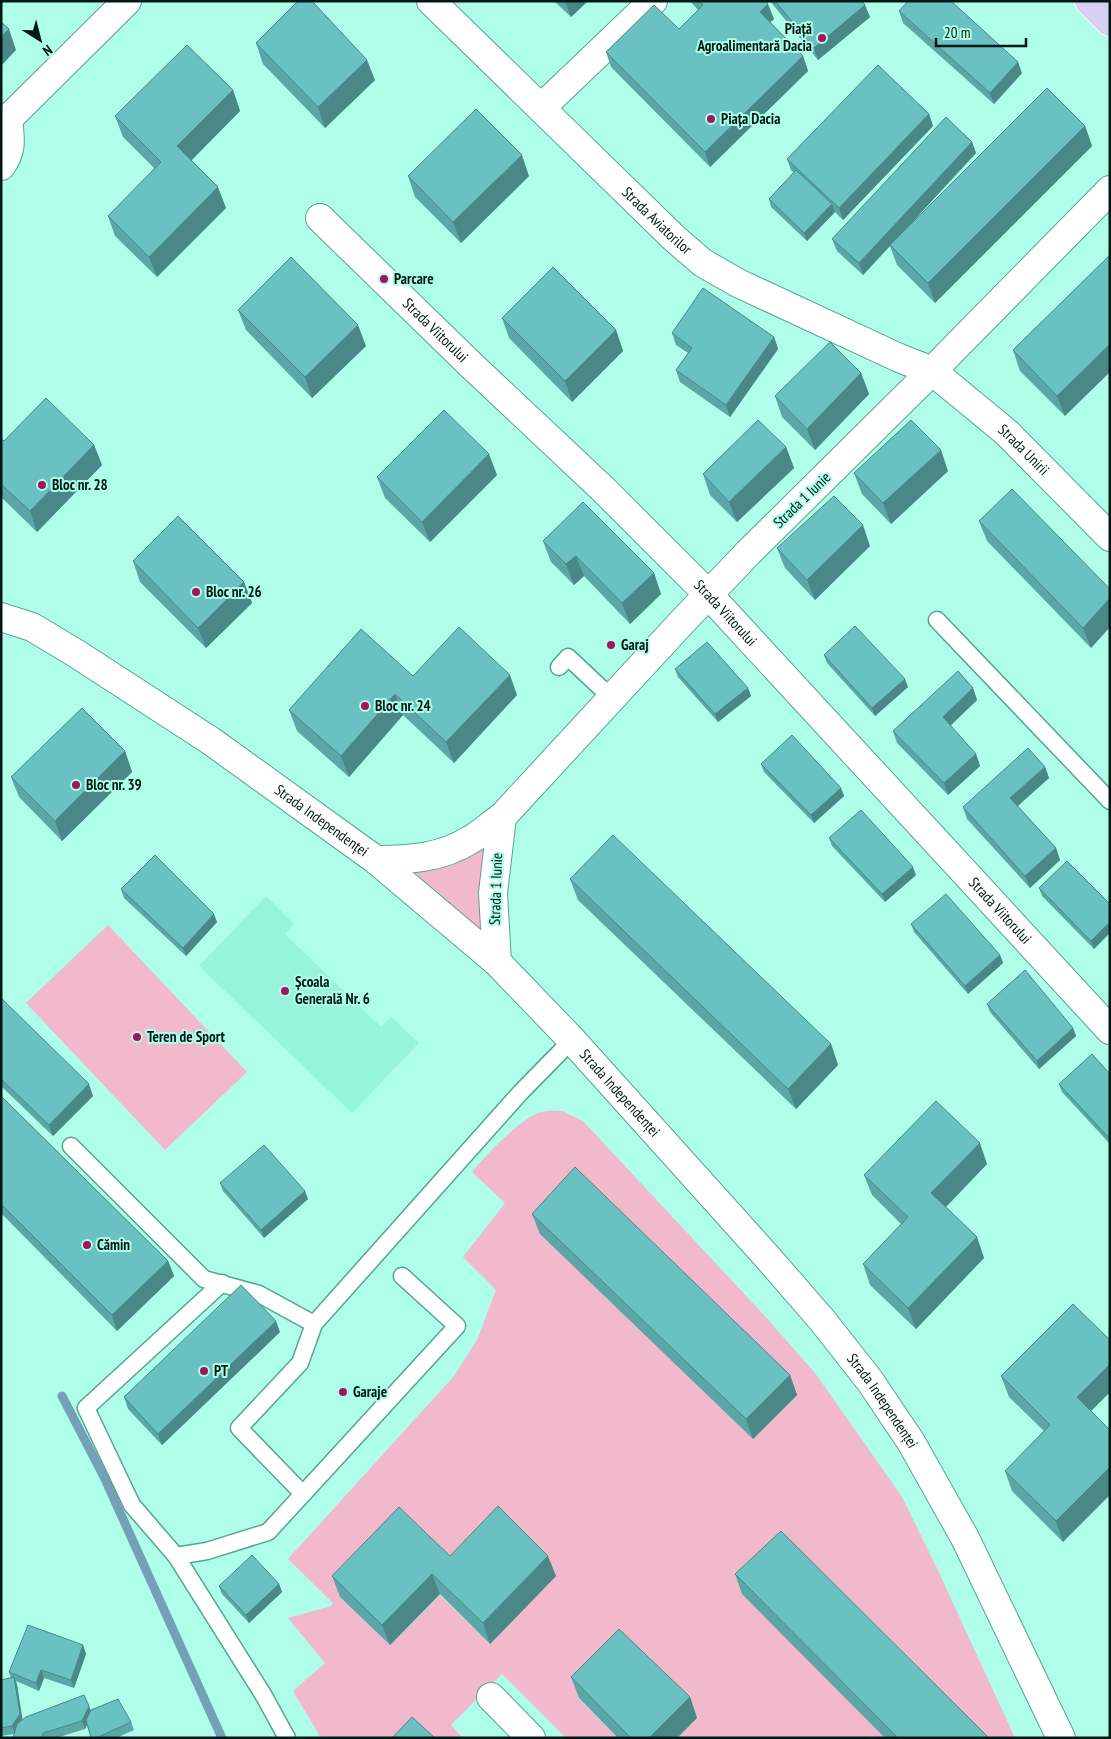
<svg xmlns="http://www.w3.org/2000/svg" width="1111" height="1739" viewBox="0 0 1111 1739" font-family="'PT Sans Narrow',sans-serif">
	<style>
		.built { fill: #98f3dc }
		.green { fill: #f2b9cd; fill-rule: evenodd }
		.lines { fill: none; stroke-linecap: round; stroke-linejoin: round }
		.stream { stroke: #74a1b7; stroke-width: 9 }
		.service-casing { stroke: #55a491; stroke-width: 19 }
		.minor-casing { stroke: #55a491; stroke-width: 30 }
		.tertiary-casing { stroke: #55a491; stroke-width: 30 }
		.primary-casing { stroke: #fff; stroke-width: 30 }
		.service { stroke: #fff; stroke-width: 16 }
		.minor { stroke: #fff; stroke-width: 28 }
		.tertiary { stroke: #fff; stroke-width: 28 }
		.primary { stroke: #d9cff5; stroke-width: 28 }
		.wall { fill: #5ba6a6 }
		.shaded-wall { fill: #4a8787 }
		.building { fill: #6ac1c1; stroke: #4a8787 }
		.poi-dot { fill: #a2155e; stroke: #aefee9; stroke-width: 2 }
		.labels { text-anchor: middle; stroke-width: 4; stroke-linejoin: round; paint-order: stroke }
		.poi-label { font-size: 15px; font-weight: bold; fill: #011914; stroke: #aefee9; text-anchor: start }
		.street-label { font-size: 15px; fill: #011914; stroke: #aefee9 }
	</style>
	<rect width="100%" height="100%" fill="#aefee9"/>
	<path class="built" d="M266,896L294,924L285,934L381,1027L391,1017L419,1043L352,1113L199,966Z"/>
	<g class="green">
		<path d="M491,842L481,871L484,939L412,872Z"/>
		<path d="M108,925L247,1072L165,1150L26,1003Z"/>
		<path d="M562,1111L583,1121L763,1314L815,1373L851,1424L902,1497L936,1566L1015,1738H677L698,1718L627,1648L578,1698L618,1738H566L502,1674L451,1725L463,1738H321L293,1691L325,1663L288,1618L331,1606L333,1603L288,1559L454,1376L477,1340L496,1290L463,1257L505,1203L472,1172C485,1156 522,1116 542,1112C548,1110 555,1111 562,1111ZM405,1528L456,1577L555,1575L490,1644L440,1595L390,1645L339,1596Z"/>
	</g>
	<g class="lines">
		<path class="stream" d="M62,1396L104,1477L222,1738"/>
		<g class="service-casing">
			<g id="service">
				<path d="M937,620L1110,801"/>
				<path d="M559,667L568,657L601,688L613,696"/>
				<path d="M71,1146L204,1279L259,1294L314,1324"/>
				<path d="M402,1276L457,1326L303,1494L239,1428L300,1363L314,1324L521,1092L572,1040"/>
				<path d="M222,1283L86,1408L132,1505L176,1556L264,1696L287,1738"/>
				<path d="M176,1556L207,1551L268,1532L303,1494"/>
			</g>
		</g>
		<g class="minor-casing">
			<g id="minor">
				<path d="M541,108L653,1"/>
				<path d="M1,121L8,119L127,1"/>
				<path d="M1,166C13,150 10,138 8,119"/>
				<path id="s1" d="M320,218L471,365L604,490L708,594L1110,1030"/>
				<path d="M932,371L1110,190"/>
				<path id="s2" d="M1,617L32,627L77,654L211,741L376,860L497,962"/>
				<path d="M376,860C409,860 441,858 470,840C481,834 491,824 502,817"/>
				<path d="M491,1697L531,1738"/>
			</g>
		</g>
		<g class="tertiary-casing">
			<g id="tertiary">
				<path id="s3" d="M431,1L674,238L703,263L738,283L897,357L932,371L1006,432L1110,537"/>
				<path id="s4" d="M932,371L748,553L683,621L502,817L493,893L497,962L572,1040L769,1259L822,1320L870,1381L911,1442L965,1538L1061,1738"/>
			</g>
		</g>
		<g class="primary-casing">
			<path id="primary" d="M1089,1L1110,22"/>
		</g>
		<use href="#service" class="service"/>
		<use href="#minor" class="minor"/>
		<use href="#tertiary" class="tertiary"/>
		<use href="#primary" class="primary"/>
	</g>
	<g class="wall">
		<path d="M554,1H588L571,17Z"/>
		<path d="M690,1H766L774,19L770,22L803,56L808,71L710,167L611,67L606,52L679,29L698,10Z"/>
		<path d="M770,1H862L870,17L818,60Z"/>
		<path d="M899,11L1022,73L994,104L903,23Z"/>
		<path d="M256,43L375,80L325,128L263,64Z"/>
		<path d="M233,90L240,111L191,160L226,208L157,277L115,236L108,216L155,169L123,137L115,116Z"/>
		<path d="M929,114L933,126L843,220L835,212L807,241L771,207L769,199L794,173L791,170L787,159Z"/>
		<path d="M1085,126L1092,146L935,303L897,265L890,246L863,275L837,251L832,239L972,142L976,153L908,227Z"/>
		<path d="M408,176H529L461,243L415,197Z"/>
		<path d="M1110,255L1065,416L1020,371L1013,350Z"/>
		<path d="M238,310L366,346L312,398L246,330Z"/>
		<path d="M502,318L616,330L623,351L572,402L509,338Z"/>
		<path d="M672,333L774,337L778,349L730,417L680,382L676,370L688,353L676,345Z"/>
		<path d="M861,373L869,394L815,450L782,417L775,396Z"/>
		<path d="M1,439L4,441L94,445L102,465L37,532L1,497Z"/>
		<path d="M786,447L794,468L737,522L710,495L703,474Z"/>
		<path d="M948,471L891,524L862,494L854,473Z"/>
		<path d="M497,475L430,542L385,498L377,477Z"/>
		<path d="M979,521L1110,589V627L1091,648L987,541Z"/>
		<path d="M543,541L654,573L661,594L630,624L584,576L574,585L551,562Z"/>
		<path d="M870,546L815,600L785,568L777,548Z"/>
		<path d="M133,561L244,582L252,603L206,648L140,582Z"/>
		<path d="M824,655L908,687L875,716L827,663Z"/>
		<path d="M675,669L748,688L751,696L718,722L678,677Z"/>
		<path d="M413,676L517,695L454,763L403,715L349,777L297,731L289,710Z"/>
		<path d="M973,688L977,700L950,726L976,754L980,766L948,795L897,743L893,731Z"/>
		<path d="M125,751L132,772L62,841L19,797L11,777Z"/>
		<path d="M761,764L841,788L844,796L814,823L764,772Z"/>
		<path d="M1045,767L1049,778L1018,806L1056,848L1060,860L1030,888L967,819L963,807Z"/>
		<path d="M829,838L916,875L885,902L832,846Z"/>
		<path d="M570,879L831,1044L838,1065L796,1109L578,900Z"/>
		<path d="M1039,888L1110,904L1094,949L1042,896Z"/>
		<path d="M121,889L217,922L186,956L124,898Z"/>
		<path d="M911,924L1000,955L1003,963L968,994L914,932Z"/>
		<path d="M1,998L93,1096L53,1136L1,1086Z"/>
		<path d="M987,1004L1073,1028L1076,1036L1039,1069L990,1012Z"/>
		<path d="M1110,1074V1144L1062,1092L1059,1084Z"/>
		<path d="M1,1096L168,1261L174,1276L117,1331L1,1213Z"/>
		<path d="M987,1164L946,1207L977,1237L984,1258L916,1329L870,1285L863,1264L901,1224L872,1195L864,1175Z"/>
		<path d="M220,1183L308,1199L264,1238L223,1191Z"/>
		<path d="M532,1214L790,1375L797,1395L753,1439L540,1234Z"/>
		<path d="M280,1332L162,1445L128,1409L124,1397Z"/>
		<path d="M1110,1340V1392L1091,1411L1063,1542L1012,1491L1005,1471L1044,1431L1009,1397L1001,1376Z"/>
		<path d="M450,1556L556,1576L490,1644L440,1594L390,1645L340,1597L332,1576Z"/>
		<path d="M735,1574L989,1738H885L742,1594Z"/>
		<path d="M279,1584L282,1592L249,1623L222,1594L219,1586Z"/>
		<path d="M83,1645L86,1654L74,1688L44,1678L39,1691L16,1681L17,1685L22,1720L91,1710L131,1722L134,1730L116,1738H91L87,1724L85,1729L56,1738H13L14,1734L1,1736V1680L11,1678L9,1672Z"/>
		<path d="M571,1677L690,1697L697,1718L677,1738H618L579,1698Z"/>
	</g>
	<g class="shaded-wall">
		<path d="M565,1H588L571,17Z"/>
		<path d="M768,4L774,19L765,27L760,12Z"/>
		<path d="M865,5L870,17L818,60L814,48Z"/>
		<path d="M9,29L16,50L1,66V37Z"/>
		<path d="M803,56L808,71L710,167L705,152Z"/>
		<path d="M367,60L375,80L325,128L318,107Z"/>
		<path d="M1018,62L1022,73L994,104L990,93Z"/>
		<path d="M233,90L240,111L185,167L177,146Z"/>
		<path d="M929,114L933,126L843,220L839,208Z"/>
		<path d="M1085,126L1092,146L935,303L928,283Z"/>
		<path d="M972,142L976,153L863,275L859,263Z"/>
		<path d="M522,155L529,176L461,243L453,222Z"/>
		<path d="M218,187L226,208L157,277L149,257Z"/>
		<path d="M832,204L835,212L807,241L804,233Z"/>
		<path d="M358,325L366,346L312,398L305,377Z"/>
		<path d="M616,330L623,351L572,402L565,381Z"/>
		<path d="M774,337L778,349L730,417L726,405Z"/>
		<path d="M1110,344V372L1065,416L1057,396Z"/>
		<path d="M861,373L869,394L815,450L807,429Z"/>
		<path d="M94,445L102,465L37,532L30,511Z"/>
		<path d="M786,447L794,468L737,522L729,502Z"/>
		<path d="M941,450L948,471L891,524L883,503Z"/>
		<path d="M489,454L497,475L430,542L422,522Z"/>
		<path d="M863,525L870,546L815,600L807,580Z"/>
		<path d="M576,556L584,576L574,585L566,564Z"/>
		<path d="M654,573L661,594L630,624L622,603Z"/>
		<path d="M244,582L252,603L206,648L198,628Z"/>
		<path d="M1110,598V627L1091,648L1083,628Z"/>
		<path d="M510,675L517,695L454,763L446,742Z"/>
		<path d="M905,679L908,687L875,716L872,708Z"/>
		<path d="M748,688L751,696L718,722L715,714Z"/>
		<path d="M973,688L977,700L947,729L943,717Z"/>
		<path d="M395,694L403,715L349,777L341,756Z"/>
		<path d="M125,751L132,772L62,841L55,821Z"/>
		<path d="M976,754L980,766L948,795L944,783Z"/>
		<path d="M1045,767L1049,778L1014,809L1010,798Z"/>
		<path d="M841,788L844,796L814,823L811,815Z"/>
		<path d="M1056,848L1060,860L1030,888L1025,876Z"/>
		<path d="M913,867L916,875L885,902L882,894Z"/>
		<path d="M214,914L217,922L186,956L183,948Z"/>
		<path d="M1110,922V933L1094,949L1091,941Z"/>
		<path d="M1000,955L1003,963L968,994L965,986Z"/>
		<path d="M1073,1028L1076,1036L1039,1069L1037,1061Z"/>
		<path d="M831,1044L838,1065L796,1109L788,1089Z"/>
		<path d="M89,1084L93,1096L53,1136L49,1125Z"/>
		<path d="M980,1143L987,1164L939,1214L931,1193Z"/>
		<path d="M305,1191L308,1199L264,1238L261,1230Z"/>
		<path d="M977,1237L984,1258L916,1329L908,1308Z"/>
		<path d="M168,1261L174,1276L117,1331L112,1315Z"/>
		<path d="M276,1321L280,1332L162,1445L158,1434Z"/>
		<path d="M1110,1364V1392L1084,1418L1077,1397Z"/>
		<path d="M790,1375L797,1395L753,1439L746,1419Z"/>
		<path d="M1110,1467V1495L1063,1542L1056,1521Z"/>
		<path d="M548,1556L556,1576L490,1644L483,1623Z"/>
		<path d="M432,1574L440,1594L390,1645L382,1625Z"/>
		<path d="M279,1584L282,1592L249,1623L246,1615Z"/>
		<path d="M83,1645L86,1654L74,1688L71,1680Z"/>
		<path d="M41,1670L44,1678L39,1691L36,1683Z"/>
		<path d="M14,1677L17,1685L23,1722L15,1734L12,1726Z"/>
		<path d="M690,1697L697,1718L677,1738H649Z"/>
		<path d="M89,1706L92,1714L85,1729L82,1721Z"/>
	</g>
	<g class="building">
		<path d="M298,1H312L367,60L318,107L256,43Z"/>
		<path d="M699,1H766L768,4L760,12L803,56L705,152L606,52L654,5L679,29L703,5Z"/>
		<path d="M775,1H862L865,5L814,48Z"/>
		<path d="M908,1H951L1018,62L990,93L899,11Z"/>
		<path d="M1,22L9,29L1,37Z"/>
		<path d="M187,45L233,90L177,146L218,187L149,257L108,216L161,162L115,116Z"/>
		<path d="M878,65L929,114L839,208L787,159Z"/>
		<path d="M1047,88L1085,126L928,283L890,245Z"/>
		<path d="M476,109L522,155L453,222L408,176Z"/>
		<path d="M946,117L972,142L859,263L832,239Z"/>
		<path d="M796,170L832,204L804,233L769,199Z"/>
		<path d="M1110,255V344L1057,396L1013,350Z"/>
		<path d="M291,257L358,325L305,377L238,310Z"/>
		<path d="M553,267L616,330L565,381L502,318Z"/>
		<path d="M703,288L774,337L726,405L676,370L692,348L672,333Z"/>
		<path d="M830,342L861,373L807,429L775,396Z"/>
		<path d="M46,398L94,445L30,511L1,484V439L4,441Z"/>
		<path d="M444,410L489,454L422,522L377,477Z"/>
		<path d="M758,420L786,447L729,502L703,474Z"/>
		<path d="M911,420L941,450L883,503L854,473Z"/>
		<path d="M1012,489L1110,589V598L1083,628L979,521Z"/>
		<path d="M834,496L863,525L807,580L777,548Z"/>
		<path d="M583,502L654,573L622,603L576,556L566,564L543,541Z"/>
		<path d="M178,516L244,582L198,628L133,561Z"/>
		<path d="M855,626L905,679L872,708L824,655Z"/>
		<path d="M459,627L510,675L446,742L395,694L341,756L289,710L361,629L413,676Z"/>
		<path d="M707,642L748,688L715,714L675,669Z"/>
		<path d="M958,671L973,688L943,717L976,754L944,783L893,731Z"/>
		<path d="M82,708L125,751L55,821L11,777Z"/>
		<path d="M792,735L841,788L811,815L761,764Z"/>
		<path d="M1028,748L1045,767L1010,798L1056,848L1025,876L963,807Z"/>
		<path d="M861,810L913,867L882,894L829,838Z"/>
		<path d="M613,835L831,1044L788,1089L570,879Z"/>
		<path d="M155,855L214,914L183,948L121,889Z"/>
		<path d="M1067,861L1110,904V922L1091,941L1039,888Z"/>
		<path d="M946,894L1000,955L965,986L911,924Z"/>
		<path d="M1025,970L1073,1028L1037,1061L987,1004Z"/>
		<path d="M1,998L89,1084L49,1125L1,1079Z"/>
		<path d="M1092,1054L1110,1074V1139L1059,1084Z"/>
		<path d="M1,1096L168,1261L112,1315L1,1204Z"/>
		<path d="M936,1101L980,1143L931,1193L977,1237L908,1308L863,1264L908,1217L864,1175Z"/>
		<path d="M264,1145L305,1191L261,1230L220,1183Z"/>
		<path d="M575,1167L790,1375L746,1419L532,1214Z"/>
		<path d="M241,1285L276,1321L158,1434L124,1397Z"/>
		<path d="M1073,1304L1110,1340V1364L1077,1397L1110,1430V1467L1056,1521L1005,1471L1050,1425L1001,1376Z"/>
		<path d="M498,1506L548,1556L483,1623L432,1574L382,1625L332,1576L399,1507L450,1556Z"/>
		<path d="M781,1531L989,1738H898L735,1574Z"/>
		<path d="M252,1555L279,1584L246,1615L219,1586Z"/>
		<path d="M28,1625L83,1645L71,1680L41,1670L36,1683L9,1672Z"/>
		<path d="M619,1629L690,1697L649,1738H631L571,1677Z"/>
		<path d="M14,1677L20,1714L12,1726L1,1728V1680Z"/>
		<path d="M84,1695L89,1706L82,1721L43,1733L42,1738H13L17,1724L26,1717Z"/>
		<path d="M118,1699L131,1722L96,1738H91L86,1720L91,1710Z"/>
		<path d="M412,1717L435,1738H392Z"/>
	</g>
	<g class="poi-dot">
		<circle cx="822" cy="38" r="5"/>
		<circle cx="711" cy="119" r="5"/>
		<circle cx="384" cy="279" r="5"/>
		<circle cx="42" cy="485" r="5"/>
		<circle cx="196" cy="592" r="5"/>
		<circle cx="611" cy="645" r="5"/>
		<circle cx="365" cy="706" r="5"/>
		<circle cx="76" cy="785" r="5"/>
		<circle cx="285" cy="991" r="5"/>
		<circle cx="137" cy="1037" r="5"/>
		<circle cx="87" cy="1245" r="5"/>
		<circle cx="204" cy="1371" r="5"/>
		<circle cx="343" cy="1392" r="5"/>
	</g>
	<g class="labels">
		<g class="poi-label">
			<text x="812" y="34" text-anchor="end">Piață<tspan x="812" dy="17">Agroalimentară Dacia</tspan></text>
			<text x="721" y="124">Piața Dacia</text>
			<text x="394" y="284">Parcare</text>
			<text x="52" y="490">Bloc nr. 28</text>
			<text x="206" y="597">Bloc nr. 26</text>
			<text x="621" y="650">Garaj</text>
			<text x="375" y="711">Bloc nr. 24</text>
			<text x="86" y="790">Bloc nr. 39</text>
			<text x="295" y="987">Școala<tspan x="295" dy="17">Generală Nr. 6</tspan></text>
			<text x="147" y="1042">Teren de Sport</text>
			<text x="97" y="1250">Cămin</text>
			<text x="214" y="1376">PT</text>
			<text x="353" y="1397">Garaje</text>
		</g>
		<g class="street-label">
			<text dy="5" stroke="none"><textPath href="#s3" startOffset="315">Strada Aviatorilor</textPath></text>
			<text dy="5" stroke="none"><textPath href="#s1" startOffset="161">Strada Viitorului</textPath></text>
			<text dy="5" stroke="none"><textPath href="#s3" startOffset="752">Strada Unirii</textPath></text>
			<text transform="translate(802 500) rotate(-44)" y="5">Strada 1 Iunie</text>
			<text dy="5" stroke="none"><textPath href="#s1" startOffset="566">Strada Viitorului</textPath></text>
			<text dy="5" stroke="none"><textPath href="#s2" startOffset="381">Strada Independenței</textPath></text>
			<text transform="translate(496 889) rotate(-88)" y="5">Strada 1 Iunie</text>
			<text dy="5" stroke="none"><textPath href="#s1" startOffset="971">Strada Viitorului</textPath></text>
			<text dy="5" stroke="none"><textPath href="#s4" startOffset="945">Strada Independenței</textPath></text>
			<text dy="5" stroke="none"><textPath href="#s4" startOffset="1350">Strada Independenței</textPath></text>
		</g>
	</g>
	<rect width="1111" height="1739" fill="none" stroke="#011914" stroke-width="5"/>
	<g transform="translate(40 40) rotate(144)" stroke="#aefee9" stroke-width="4" paint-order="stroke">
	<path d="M0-4L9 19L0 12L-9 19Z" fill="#011914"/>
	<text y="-8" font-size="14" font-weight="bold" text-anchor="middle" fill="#011914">N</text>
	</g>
	<path d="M936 38v8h90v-8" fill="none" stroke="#011914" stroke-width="2.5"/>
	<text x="944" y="38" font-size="15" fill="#011914" stroke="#aefee9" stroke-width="4" paint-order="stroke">20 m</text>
</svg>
